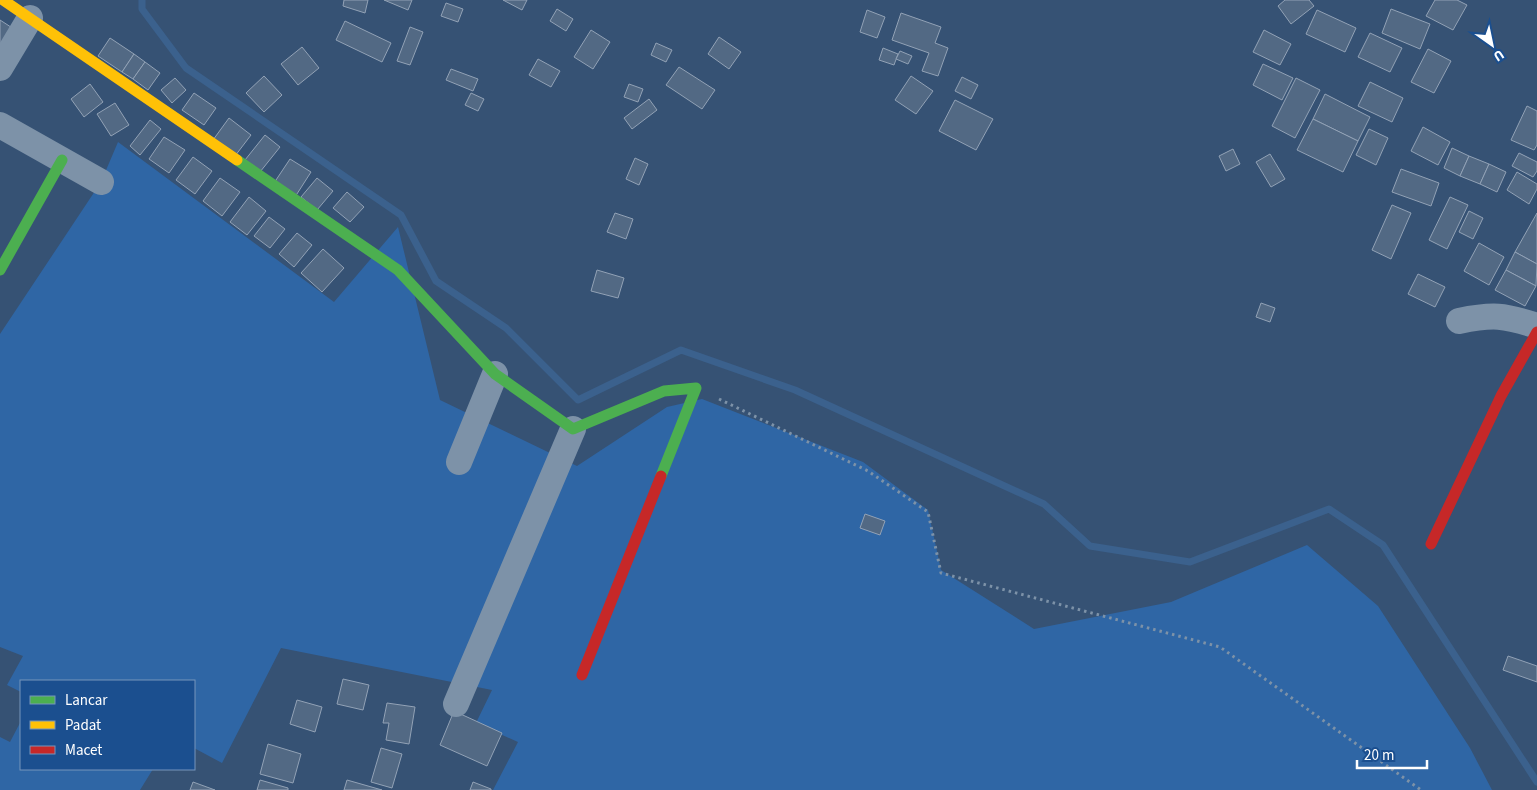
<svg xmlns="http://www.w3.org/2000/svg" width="1537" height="790" viewBox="0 0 1537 790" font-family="'Source Sans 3',sans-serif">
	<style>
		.green { fill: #2f66a5 }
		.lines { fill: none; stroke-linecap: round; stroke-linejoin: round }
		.stream { stroke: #3b618d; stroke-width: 7 }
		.building { fill: #526984; stroke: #92a2b6 }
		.path { stroke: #7d92a8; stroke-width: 3; stroke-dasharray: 2.5 4; stroke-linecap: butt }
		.street { stroke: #7d92a8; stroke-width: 26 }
		.fast { stroke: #4caf50; stroke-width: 11 }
		.slow { stroke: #ffc107; stroke-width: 11 }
		.jam { stroke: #c62828; stroke-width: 11 }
	</style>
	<rect width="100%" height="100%" fill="#365274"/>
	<g class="green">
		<path d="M118,142L334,302L398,227L440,400L577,466L667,407L702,399L863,462L928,510L941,570L1034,629L1171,602L1307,545L1378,606L1470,748L1492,790H493L518,742L476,723L492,690L281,648L222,763L194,748V681H21V692L7,685L23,656L0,647V334L101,182Z"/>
		<path d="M21,721V769H153L140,790H0V737L10,742Z"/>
	</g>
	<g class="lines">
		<path class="stream" d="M142,0V9L186,68L401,215L436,281L506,328L578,400L681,350L795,390L1044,504L1090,546L1190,562L1329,509L1383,545L1537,782"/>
	</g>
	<g class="building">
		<path d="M344,0H368L365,13L343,6Z"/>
		<path d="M384,0H412L408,10Z"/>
		<path d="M503,0H527L522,10Z"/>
		<path d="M1285,0H1309L1314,6L1291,24L1278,6Z"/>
		<path d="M1435,0H1457L1467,5L1453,30L1426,16Z"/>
		<path d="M446,3L463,9L458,22L441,16Z"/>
		<path d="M557,9L573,19L566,31L550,21Z"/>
		<path d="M1391,9L1430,24L1420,49L1382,33Z"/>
		<path d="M867,10L885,17L877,38L860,32Z"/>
		<path d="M1317,10L1356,28L1345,52L1306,34Z"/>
		<path d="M901,13L941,27L935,43L948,48L938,76L922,71L929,53L892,40Z"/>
		<path d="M0,20L17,31L0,56Z"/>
		<path d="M345,21L391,43L382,62L336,40Z"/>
		<path d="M410,27L423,32L410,65L397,61Z"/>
		<path d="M591,30L610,42L593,69L574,57Z"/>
		<path d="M1264,30L1291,44L1280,65L1253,52Z"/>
		<path d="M1370,33L1402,48L1390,72L1358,57Z"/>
		<path d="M719,37L741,52L729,69L708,54Z"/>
		<path d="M110,38L134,54L122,72L98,56Z"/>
		<path d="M656,43L672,50L666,62L651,55Z"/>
		<path d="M302,47L319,68L298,85L281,64Z"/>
		<path d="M883,48L898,54L894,65L879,60Z"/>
		<path d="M1428,49L1451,61L1434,93L1411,82Z"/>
		<path d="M900,51L912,56L908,64L896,59Z"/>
		<path d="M134,54L145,62L133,79L122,72Z"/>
		<path d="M538,59L560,71L551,87L529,75Z"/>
		<path d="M145,62L160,73L148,90L133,79Z"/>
		<path d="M1263,64L1293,78L1282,100L1253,85Z"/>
		<path d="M679,67L715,90L702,109L666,85Z"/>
		<path d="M451,69L478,79L473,91L446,80Z"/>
		<path d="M264,76L282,95L264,112L246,93Z"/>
		<path d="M911,76L933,91L916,114L895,100Z"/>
		<path d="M962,77L978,85L971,99L955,91Z"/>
		<path d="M175,78L186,90L172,103L161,90Z"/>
		<path d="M1296,78L1320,90L1295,138L1272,126Z"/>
		<path d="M1370,82L1403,98L1392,122L1358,106Z"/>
		<path d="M90,84L103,102L84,117L71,99Z"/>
		<path d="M629,84L643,89L638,102L624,97Z"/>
		<path d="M194,93L216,108L204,125L182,110Z"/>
		<path d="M471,93L484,99L478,111L465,105Z"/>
		<path d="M1325,94L1370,117L1358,141L1313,119Z"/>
		<path d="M649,99L657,110L632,129L624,118Z"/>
		<path d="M955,100L993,119L976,150L939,131Z"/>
		<path d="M115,103L129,125L111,136L97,114Z"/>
		<path d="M1527,106L1537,111V145L1534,150L1511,140Z"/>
		<path d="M229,118L251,135L235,156L213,140Z"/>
		<path d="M1313,119L1358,141L1343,172L1297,150Z"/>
		<path d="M150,120L161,129L140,155L130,146Z"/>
		<path d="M1423,127L1450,142L1438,165L1411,151Z"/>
		<path d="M1369,129L1388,138L1376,165L1356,155Z"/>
		<path d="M265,135L280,147L260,172L245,160Z"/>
		<path d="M164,137L185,150L169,173L149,159Z"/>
		<path d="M1452,148L1469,156L1460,176L1444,168Z"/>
		<path d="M1233,149L1240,164L1226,171L1219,156Z"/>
		<path d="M1519,153L1537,162V171L1533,177L1512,166Z"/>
		<path d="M1270,154L1285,179L1271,187L1256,162Z"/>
		<path d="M1469,156L1489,164L1480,184L1460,176Z"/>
		<path d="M193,157L212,171L195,194L176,180Z"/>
		<path d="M635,158L648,164L639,185L626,179Z"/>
		<path d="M290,159L311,172L295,197L274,183Z"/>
		<path d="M1489,164L1506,172L1497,192L1480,184Z"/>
		<path d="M1401,169L1439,183L1431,206L1392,192Z"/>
		<path d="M1517,172L1537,184V189L1529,204L1507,190Z"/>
		<path d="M220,178L240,192L222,216L203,201Z"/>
		<path d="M317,178L333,191L317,210L301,197Z"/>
		<path d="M347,192L364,207L350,222L333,208Z"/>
		<path d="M249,197L266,211L247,235L230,222Z"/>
		<path d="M1450,197L1468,205L1447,249L1429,240Z"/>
		<path d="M1392,205L1411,213L1391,259L1372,250Z"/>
		<path d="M1469,211L1483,218L1473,239L1459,232Z"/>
		<path d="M615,213L633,219L626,239L607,232Z"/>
		<path d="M1537,213V264L1515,252Z"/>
		<path d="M269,217L285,229L270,248L254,236Z"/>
		<path d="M297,233L312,245L294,267L279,254Z"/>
		<path d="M1479,243L1504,257L1489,285L1464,271Z"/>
		<path d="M323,249L344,268L322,292L301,273Z"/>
		<path d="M1515,252L1537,264L1536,286L1506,270Z"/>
		<path d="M597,270L624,278L618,298L591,291Z"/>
		<path d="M1506,270L1536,286L1525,306L1495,290Z"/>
		<path d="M1418,274L1445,287L1435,307L1408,294Z"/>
		<path d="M1261,303L1275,308L1270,322L1256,317Z"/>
		<path d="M865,514L885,521L880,535L860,528Z"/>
		<path d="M1508,656L1537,666V682L1503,670Z"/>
		<path d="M343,679L369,685L363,710L337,704Z"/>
		<path d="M297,700L322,707L315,732L290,724Z"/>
		<path d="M387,703L415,707L409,744L386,740L389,723H383Z"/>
		<path d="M454,711L502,733L487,766L440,745Z"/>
		<path d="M268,744L301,754L293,783L260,774Z"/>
		<path d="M381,748L402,754L392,788L371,782Z"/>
		<path d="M260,780L288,788V790H257Z"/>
		<path d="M347,780L382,790H344Z"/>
		<path d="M193,782L215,790H190Z"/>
		<path d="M473,782L491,789V790H470Z"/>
	</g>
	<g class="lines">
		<path class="path" d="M719,399L868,471L928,512L941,573L1220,647L1421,790"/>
		<g class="street">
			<path d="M0,68L30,18"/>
			<path d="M0,125L101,182"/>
			<path d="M1459,321C1493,314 1504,315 1537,326"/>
			<path d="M459,462L495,374"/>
			<path d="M456,704L573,429"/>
		</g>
		<g class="fast">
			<path d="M237,160L398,270L495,374L573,429L664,391L696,388L661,476"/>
			<path d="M0,270L62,160"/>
		</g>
		<path class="slow" d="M3,0L237,160"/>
		<g class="jam">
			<path d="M1431,544L1501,396L1537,332"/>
			<path d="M582,675L661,476"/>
		</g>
	</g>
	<rect x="20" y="680" width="175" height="90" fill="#1b4f8f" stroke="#7695bc"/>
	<rect x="30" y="696" width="25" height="8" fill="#4caf50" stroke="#7695bc"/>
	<text x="65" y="705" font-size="15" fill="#ffffff">Lancar</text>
	<rect x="30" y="721" width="25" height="8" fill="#ffc107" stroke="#7695bc"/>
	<text x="65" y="730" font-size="15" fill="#ffffff">Padat</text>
	<rect x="30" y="746" width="25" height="8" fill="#c62828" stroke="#7695bc"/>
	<text x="65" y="755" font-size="15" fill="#ffffff">Macet</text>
	<g transform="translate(1492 45) rotate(147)" stroke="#1b4f8f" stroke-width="4" paint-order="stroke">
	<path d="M0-4L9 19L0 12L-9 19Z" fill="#ffffff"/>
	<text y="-8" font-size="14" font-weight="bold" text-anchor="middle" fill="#ffffff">U</text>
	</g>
	<path d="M1357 760v8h70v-8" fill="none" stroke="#ffffff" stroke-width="2.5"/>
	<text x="1364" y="760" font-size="15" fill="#ffffff" stroke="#1b4f8f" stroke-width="4" paint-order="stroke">20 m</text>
</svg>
